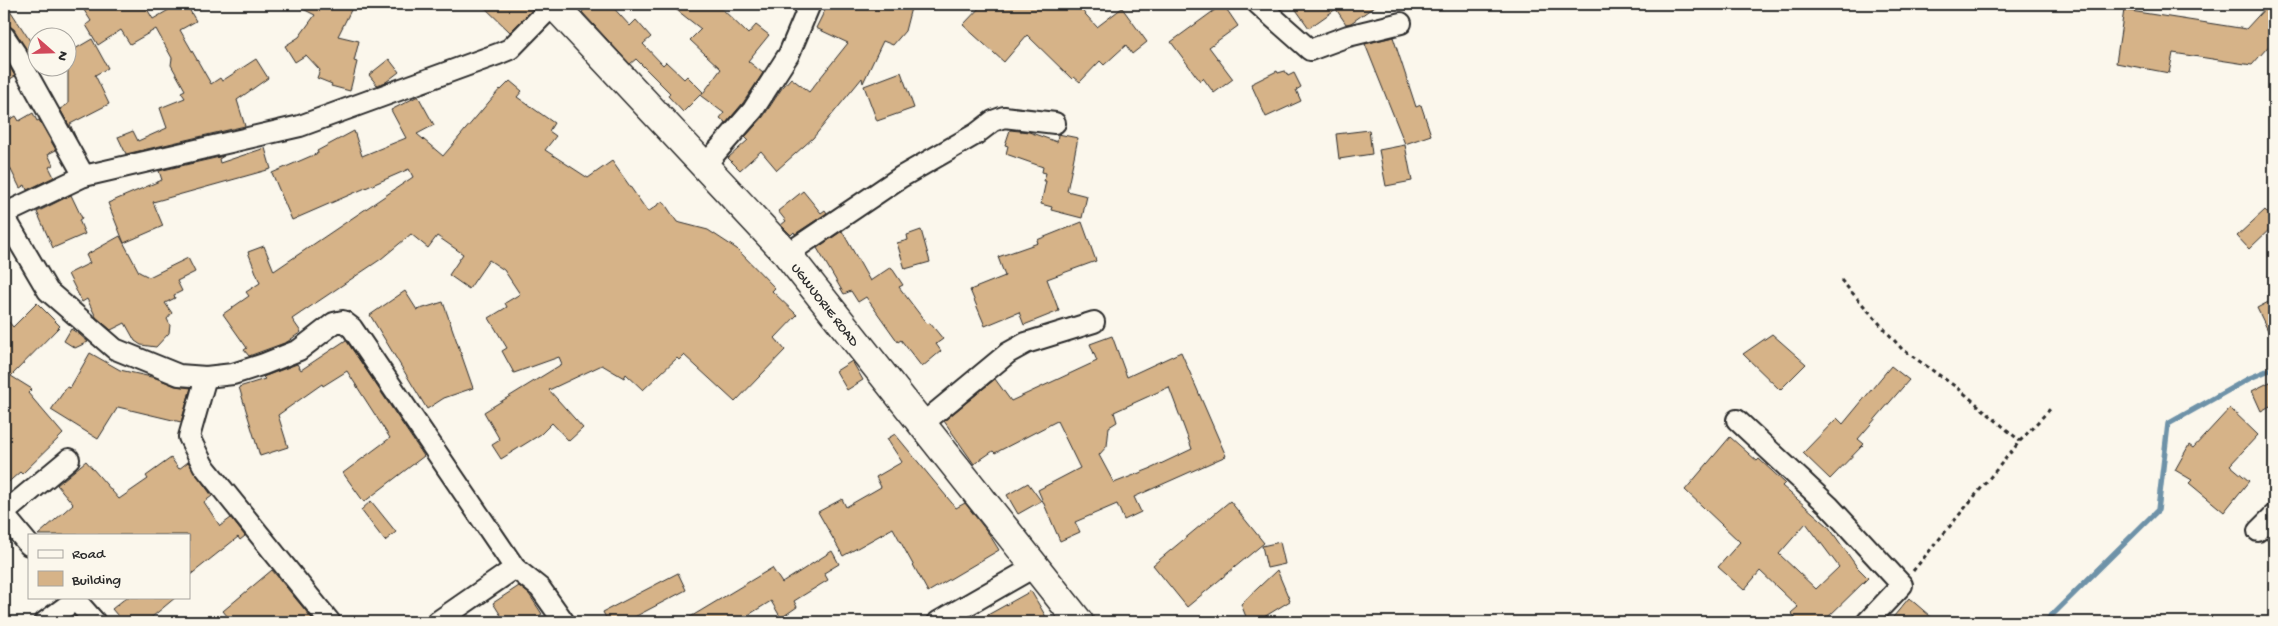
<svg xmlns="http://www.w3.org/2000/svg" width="2278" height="626" viewBox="0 0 2278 626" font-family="'Gochi Hand',sans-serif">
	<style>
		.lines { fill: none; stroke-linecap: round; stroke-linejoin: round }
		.stream { stroke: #6e92a8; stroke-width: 5.5 }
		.building { fill: #d6b388; stroke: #2b2b2b; fill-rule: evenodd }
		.street-casing { stroke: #2b2b2b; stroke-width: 24 }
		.secondary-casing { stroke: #2b2b2b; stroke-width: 31 }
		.path { stroke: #2b2b2b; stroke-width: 3; stroke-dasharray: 4 4; stroke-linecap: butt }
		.street { stroke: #fbf7ec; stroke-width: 20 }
		.secondary { stroke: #fbf7ec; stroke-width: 28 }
		.labels { text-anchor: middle; stroke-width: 5; stroke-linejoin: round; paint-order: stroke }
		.street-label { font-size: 14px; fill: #2b2b2b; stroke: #fbf7ec }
	</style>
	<rect width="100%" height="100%" fill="#fbf7ec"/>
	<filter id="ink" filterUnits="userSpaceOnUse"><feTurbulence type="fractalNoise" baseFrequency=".02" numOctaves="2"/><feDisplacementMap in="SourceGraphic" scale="10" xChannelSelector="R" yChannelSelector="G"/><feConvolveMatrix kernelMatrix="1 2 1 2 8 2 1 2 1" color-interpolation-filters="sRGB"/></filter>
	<g filter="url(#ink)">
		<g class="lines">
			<path class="stream" d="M2045,622L2158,510L2168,424L2250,378L2274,368"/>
		</g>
		<g class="building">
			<path d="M4,4H6L38,53V63L35,65L14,29L4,24Z"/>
			<path d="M80,4H144L153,19L179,4H186L196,21L180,30L211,84L220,78L222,81L256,59L268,78L237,100L245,126L126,154L118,137L133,131L138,141L167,128L160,108L185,98L181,92L185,90L171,65L172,58L156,29L130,44L121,30L98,45L86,25L91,21Z"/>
			<path d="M293,4H354L338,36L359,41L354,61L357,62L350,91L331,86L332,84L317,78L320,70L306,55L295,62L285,46L299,37L315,15Z"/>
			<path d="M481,4H538L510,32Z"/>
			<path d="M591,4H610L630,26L636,20L651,37L643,44L663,65L666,62L684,79L687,76L703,92L683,112L668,96L670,93L636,59L630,64L582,12Z"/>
			<path d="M669,4H717L748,34L756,25L769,35L748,61L763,73L743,103L726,123L720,118L724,113L701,96L721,69L690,40L701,29Z"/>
			<path d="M828,4H912L905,31L893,45L883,41L863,83L862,78L813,138L777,170L761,151L740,170L728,158L748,140L745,137L763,117L782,88L791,78L809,92L848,43L816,28Z"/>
			<path d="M983,4H1076L1097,27L1122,8L1147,42L1132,54L1126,45L1104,65L1100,61L1080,82L1074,77L1072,79L1027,35L1004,62L963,25Z"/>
			<path d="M1223,4L1238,26L1209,47L1233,79L1214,93L1203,78L1200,81L1171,42Z"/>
			<path d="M1292,4H1378L1351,23L1346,24L1336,9L1309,28Z"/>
			<path d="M2269,4H2274V40L2252,65L2173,53L2169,73L2116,63L2124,10L2246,29Z"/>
			<path d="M1393,37L1416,107L1421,105L1431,135L1405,144L1365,44Z"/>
			<path d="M92,39L108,68L95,75L109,104L70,124L76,138L60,109L68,104V53Z"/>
			<path d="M4,57L15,76L4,83Z"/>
			<path d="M389,59L399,72L386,82L377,85L369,75Z"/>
			<path d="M1277,71L1278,73L1285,71L1288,76L1294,73L1301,87L1296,90L1301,101L1266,117L1251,84Z"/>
			<path d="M901,72L914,108L877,121L864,86Z"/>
			<path d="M510,81L522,91L517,97L554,123L549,131L556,136L545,150L588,178L612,161L648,212L663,201L677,222L708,230L737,249L775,288L772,291L797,315L775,338L785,350L735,402L684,355L679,360L677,358L643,390L626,374L624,378L602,365L549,390L583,428L569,441L552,423L541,434L501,459L492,445L500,440L484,412L562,364L559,357L514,373L502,351L507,348L489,318L507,307L505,303L520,294L504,270L489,260L469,289L449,275L463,254L437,236L428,248L411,234L381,259L292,319L301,332L287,342L249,356L244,350L247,348L223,314L249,296L246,292L260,283L248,252L264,246L274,271L413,177L409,169L292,220L272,173L318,153L317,151L354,131L362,156L406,138L391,110L418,96L434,125L417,134L443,156L500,89L501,90Z"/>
			<path d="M33,113L37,121L39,120L56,150L48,154L53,165L49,167L54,177L27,190L25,185L20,188L4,156V123L16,116L19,121Z"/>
			<path d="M1010,130L1029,132L1057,142L1058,134L1078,138L1067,191L1087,196L1082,218L1051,210L1052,207L1041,204L1046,181H1044L1046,173L1042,172L1043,167L1006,154L1008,146L1005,145Z"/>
			<path d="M1369,130L1372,154L1339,159L1336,134Z"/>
			<path d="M1405,145L1412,181L1386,186L1379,150Z"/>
			<path d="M265,148L271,169L153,202L163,226L124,243L108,203L162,180L159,171L224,156L219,159L220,163Z"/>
			<path d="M803,191L821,213L825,210L827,213L795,234L794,232L791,235L781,225L786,221L778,211Z"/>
			<path d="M71,195L82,218L79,220L85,234L53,248L37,212Z"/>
			<path d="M2265,210L2274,220V225L2249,249L2237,236Z"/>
			<path d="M1082,222L1096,261L1047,279L1059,311L1024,325L1019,312L985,326L970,290L1005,276L998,257L1038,243L1037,240Z"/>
			<path d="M921,230L930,262L905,269L897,243L908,240L907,235Z"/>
			<path d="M842,231L870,281L891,267L903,285L899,287L927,324L930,323L943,339L936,344L941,351L922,367L901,340L898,342L866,297L858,302L851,291L844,294L817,248Z"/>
			<path d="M120,236L139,272L149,277L188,258L195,272L177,281L182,291L174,295L175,298L165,303L172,313L167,319L170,325L169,333L156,347L141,345L135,341L125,323L111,330L96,317L87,299L82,302L68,274L90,263L86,255Z"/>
			<path d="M405,291L417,310L443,302L473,388L444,398L427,409L370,315Z"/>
			<path d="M2274,299V343L2257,308Z"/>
			<path d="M37,303L60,326L11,376L32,389L28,393L63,434L22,474L20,472L4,486V316L13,327Z"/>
			<path d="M71,329L79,334L88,342L75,348L64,341Z"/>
			<path d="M1772,334L1806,364L1780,390L1743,354Z"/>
			<path d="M1112,336L1127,377L1181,352L1226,456L1134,497L1141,512L1124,520L1117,504L1075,522L1080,532L1060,541L1038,490L1080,468L1057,421L995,453L993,451L974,464L944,421L995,379L1011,401L1097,361L1090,344ZM1169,387L1192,449L1152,468L1114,483L1099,455L1107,446L1109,427L1117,422L1114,412Z"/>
			<path d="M346,340L424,456L364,502L343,473L390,438L347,371L323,386L322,384L278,415L288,447L260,456L239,387L265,379L263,377L297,364L301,370Z"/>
			<path d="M90,353L120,370L156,378L175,386L191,388L181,422L118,407L98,439L51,410L67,387L70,388Z"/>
			<path d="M852,361L863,380L847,390L836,371Z"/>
			<path d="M1891,366L1909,380L1858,439L1864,444L1830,479L1803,453L1837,418L1843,424Z"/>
			<path d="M2274,380V404L2261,411L2252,391Z"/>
			<path d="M2230,408L2258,435L2230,465L2249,481L2224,512L2189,483L2192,480L2175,470L2189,445L2193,448Z"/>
			<path d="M895,434L956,508L965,503L989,534L999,550L928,592L893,528L843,556L818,512L842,499L846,507L881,487L876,477L902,462L887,439Z"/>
			<path d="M1730,437L1757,461L1759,459L1785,483L1782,486L1828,526L1857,567L1868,578L1823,622H1800L1791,613L1798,607L1760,571L1744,590L1718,567L1740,542L1685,490ZM1806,523L1839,567L1816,589L1779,554Z"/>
			<path d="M171,458L179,469L188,462L212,496L204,502L220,526L231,518L245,536L240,540L238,537L189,576V535H38L73,504L57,485L86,461L119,499L148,479L146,476Z"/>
			<path d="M1028,483L1041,501L1018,514L1007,495Z"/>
			<path d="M371,501L396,532L385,541L361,510Z"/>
			<path d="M1230,501L1264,543L1187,607L1153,565Z"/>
			<path d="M1280,542L1285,564L1267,568L1262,546Z"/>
			<path d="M832,551L839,564L824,573L828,580L794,601L797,607L781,618L771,601L737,622H682L772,568L782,583Z"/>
			<path d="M272,570L315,622H232L223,611Z"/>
			<path d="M1277,570L1290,601L1256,622H1248L1241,604Z"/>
			<path d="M678,573L686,590L625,622H608L603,612Z"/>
			<path d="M519,586L529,594L542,614L529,622H505L493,603Z"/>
			<path d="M1031,591L1049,622H975Z"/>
			<path d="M127,597H176L146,622H123L112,609Z"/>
			<path d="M1909,598L1937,622H1889Z"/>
		</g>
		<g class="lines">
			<g class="street-casing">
				<g id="street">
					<path d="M1258,4L1310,50L1348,36L1401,23"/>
					<path d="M4,36L16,54L84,176"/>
					<path d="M705,165L753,110L789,54L810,4"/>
					<path d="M4,214L84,176L300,126L498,54L510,49L554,4"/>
					<path d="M4,216L48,291L115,349L179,375L206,377L233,374L264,364L299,350L334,323L343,321L352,328L515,568L540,588L564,622"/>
					<path d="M787,254L901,177L976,134L993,121L1004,117L1055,123"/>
					<path d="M206,377L189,437L203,465L330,622"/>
					<path d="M1737,420L1829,506L1902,585L1867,622"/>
					<path d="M921,425L1008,353L1026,343L1094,322"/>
					<path d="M4,513L69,459"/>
					<path d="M4,515L29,545"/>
					<path d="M2258,531L2274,515"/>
					<path d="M73,597L95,622"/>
					<path d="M45,622L75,600"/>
					<path d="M437,622L515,568"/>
					<path d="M938,622L1034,567"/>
				</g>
			</g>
			<g class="secondary-casing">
				<path id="secondary" d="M553,4L787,254L1079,622"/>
			</g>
			<g class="path">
				<path d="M1841,280L1902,349L1959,389L2020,441"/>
				<path d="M1913,571L2020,441L2052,407"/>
			</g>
			<use href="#street" class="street"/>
			<use href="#secondary" class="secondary"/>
		</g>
	</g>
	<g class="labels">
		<g class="street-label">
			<text transform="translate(826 304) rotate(52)" y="5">UGWUORIE ROAD</text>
		</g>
	</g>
	<rect width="2278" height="626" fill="none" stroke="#fbf7ec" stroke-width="20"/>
	<rect x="10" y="10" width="2258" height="606" fill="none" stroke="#2b2b2b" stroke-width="2" filter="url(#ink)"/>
	<rect x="28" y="534" width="162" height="65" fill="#fbf7ec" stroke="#a8a59f"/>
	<rect x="38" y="550" width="25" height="8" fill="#fbf7ec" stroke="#a8a59f"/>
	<text x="72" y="558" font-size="15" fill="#2b2b2b">Road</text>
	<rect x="38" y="571" width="25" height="15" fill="#d6b388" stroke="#a8a59f"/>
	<text x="72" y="584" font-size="15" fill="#2b2b2b">Building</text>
	<g transform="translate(52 52) rotate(110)"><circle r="24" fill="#fbf7ec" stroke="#a8a59f"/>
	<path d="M0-4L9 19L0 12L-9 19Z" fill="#d1495b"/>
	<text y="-8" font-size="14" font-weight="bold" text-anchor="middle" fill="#2b2b2b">N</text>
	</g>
</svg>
